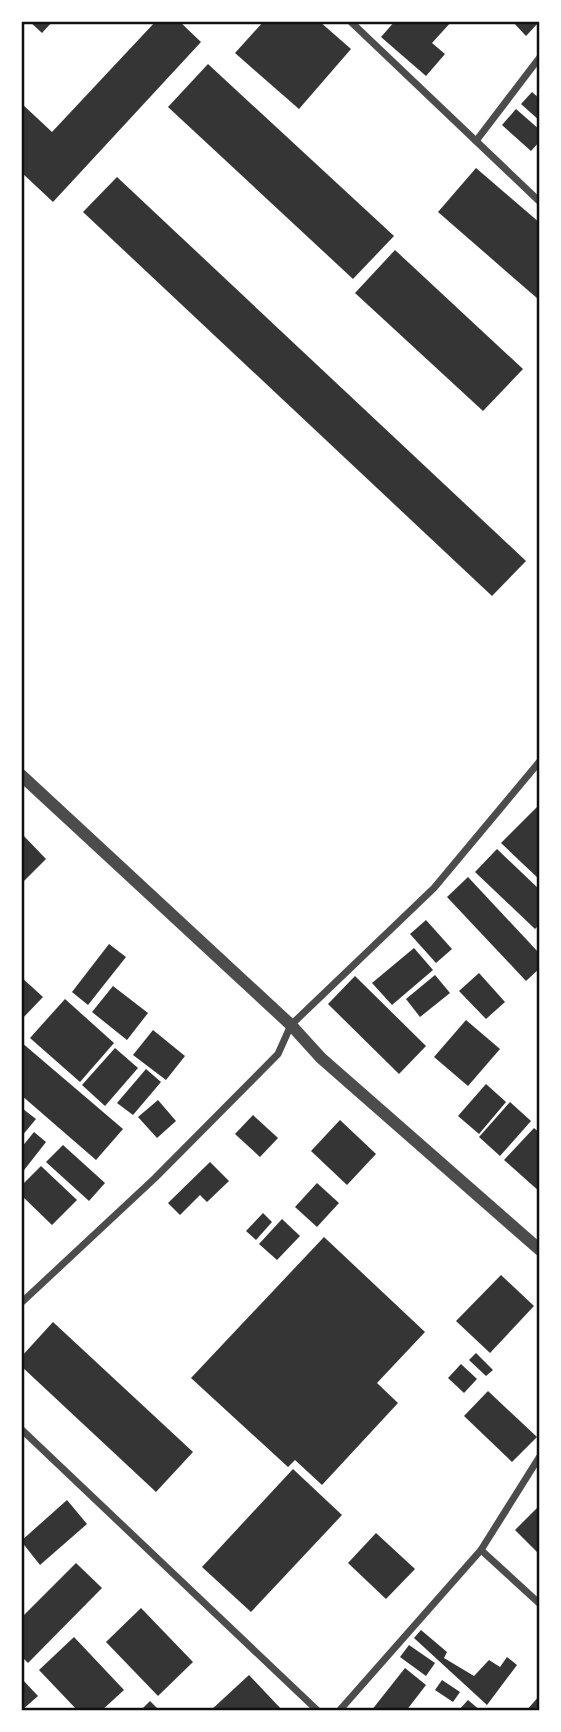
<svg xmlns="http://www.w3.org/2000/svg" width="561" height="1732" viewBox="0 0 561 1732" font-family="'PT Sans',sans-serif">
	<style>
		.building { fill: #353535 }
		.lines { fill: none; stroke-linecap: round; stroke-linejoin: round }
		.minor { stroke: #4c4c4c; stroke-width: 7 }
		.tertiary { stroke: #4c4c4c; stroke-width: 12 }
		.neatline { fill: none; stroke: #111; stroke-width: 2.5 }
	</style>
	<rect width="100%" height="100%" fill="#fff"/>
	<g class="building">
		<path d="M29,21H53L42,33Z"/>
		<path d="M156,21H179L201,42L53,202L21,172V103L52,132Z"/>
		<path d="M264,21H319L351,49L299,109L235,53Z"/>
		<path d="M395,21H452L432,43L445,54L426,76L381,37Z"/>
		<path d="M512,21H540L526,36Z"/>
		<path d="M208,64L394,236L353,279L168,107Z"/>
		<path d="M532,92L540,99V121L521,104Z"/>
		<path d="M516,109L540,130V141L531,151L502,125Z"/>
		<path d="M476,168L540,223L538,299L438,212Z"/>
		<path d="M117,177L526,561L492,596L83,212Z"/>
		<path d="M395,250L523,369L483,411L355,293Z"/>
		<path d="M540,804V880L501,843Z"/>
		<path d="M21,833L46,859L21,884Z"/>
		<path d="M497,849L540,890V924L535,929L475,872Z"/>
		<path d="M468,877L540,954V968L526,981L447,897Z"/>
		<path d="M426,920L452,949L436,963L410,934Z"/>
		<path d="M109,944L126,957L88,1005L72,992Z"/>
		<path d="M414,948L433,970L392,1005L372,983Z"/>
		<path d="M479,973L505,1002L486,1019L459,991Z"/>
		<path d="M435,975L450,993L420,1017L406,999Z"/>
		<path d="M355,976L426,1046L399,1074L328,1004Z"/>
		<path d="M21,977L43,997L21,1020Z"/>
		<path d="M113,986L148,1013L127,1040L92,1012Z"/>
		<path d="M65,999L114,1043L80,1082L30,1038Z"/>
		<path d="M466,1020L500,1049L468,1086L434,1057Z"/>
		<path d="M153,1030L185,1056L166,1080L133,1055Z"/>
		<path d="M21,1042L123,1129L96,1160L21,1095Z"/>
		<path d="M115,1048L138,1068L105,1106L82,1085Z"/>
		<path d="M146,1069L161,1082L133,1115L117,1103Z"/>
		<path d="M486,1084L506,1102L479,1134L458,1116Z"/>
		<path d="M158,1100L176,1121L157,1138L138,1117Z"/>
		<path d="M510,1102L531,1121L500,1156L479,1137Z"/>
		<path d="M23,1109L36,1119L21,1137V1111Z"/>
		<path d="M253,1115L278,1138L260,1157L235,1134Z"/>
		<path d="M340,1120L376,1154L347,1185L311,1151Z"/>
		<path d="M534,1128L540,1133V1192L504,1160Z"/>
		<path d="M34,1132L46,1142L21,1174V1148Z"/>
		<path d="M63,1145L105,1183L89,1201L46,1162Z"/>
		<path d="M210,1162L229,1181L207,1202L200,1195L180,1215L168,1203Z"/>
		<path d="M41,1166L77,1200L52,1225L21,1195V1186Z"/>
		<path d="M317,1183L339,1203L317,1227L295,1207Z"/>
		<path d="M263,1213L272,1222L256,1240L246,1231Z"/>
		<path d="M282,1219L300,1236L277,1260L259,1244Z"/>
		<path d="M324,1237L425,1332L377,1383L398,1403L322,1485L295,1460L288,1467L191,1378Z"/>
		<path d="M501,1275L534,1306L490,1353L456,1321Z"/>
		<path d="M53,1322L193,1452L156,1492L21,1366V1357Z"/>
		<path d="M476,1353L493,1370L486,1376L469,1360Z"/>
		<path d="M461,1364L477,1379L464,1393L448,1378Z"/>
		<path d="M488,1391L537,1437L512,1462L464,1416Z"/>
		<path d="M293,1469L342,1515L251,1612L202,1567Z"/>
		<path d="M67,1500L87,1524L40,1565L21,1541Z"/>
		<path d="M540,1505V1555L515,1530Z"/>
		<path d="M376,1533L415,1569L386,1599L348,1563Z"/>
		<path d="M76,1563L102,1588L28,1663L21,1656V1618Z"/>
		<path d="M141,1608L193,1662L158,1696L106,1642Z"/>
		<path d="M421,1630L447,1652L444,1658L474,1676L489,1660L500,1667L507,1657L517,1665L487,1705L414,1638Z"/>
		<path d="M74,1637L124,1690L101,1711H78L39,1670Z"/>
		<path d="M409,1645L435,1663L426,1676L400,1657Z"/>
		<path d="M405,1668L426,1685L406,1711H371Z"/>
		<path d="M249,1675L283,1711H210Z"/>
		<path d="M21,1678L38,1696L21,1711Z"/>
		<path d="M442,1680L460,1692L453,1702L435,1690Z"/>
		<path d="M540,1695V1711H526Z"/>
		<path d="M468,1700L481,1711H458Z"/>
		<path d="M150,1701L160,1711H140Z"/>
	</g>
	<g class="lines">
		<g class="minor">
			<path d="M350,21L540,202"/>
			<path d="M476,141L540,57"/>
			<path d="M21,1303L155,1178L278,1054L291,1025L434,888L540,761"/>
			<path d="M21,1429L318,1711"/>
			<path d="M481,1550L540,1604"/>
			<path d="M339,1711L481,1550L540,1456"/>
		</g>
		<path class="tertiary" d="M21,775L291,1025L321,1058L540,1250"/>
	</g>
	<rect width="561" height="1732" fill="none" stroke="#ffffff" stroke-width="46"/>
	<rect x="23" y="23" width="515" height="1686" class="neatline"/>
</svg>
